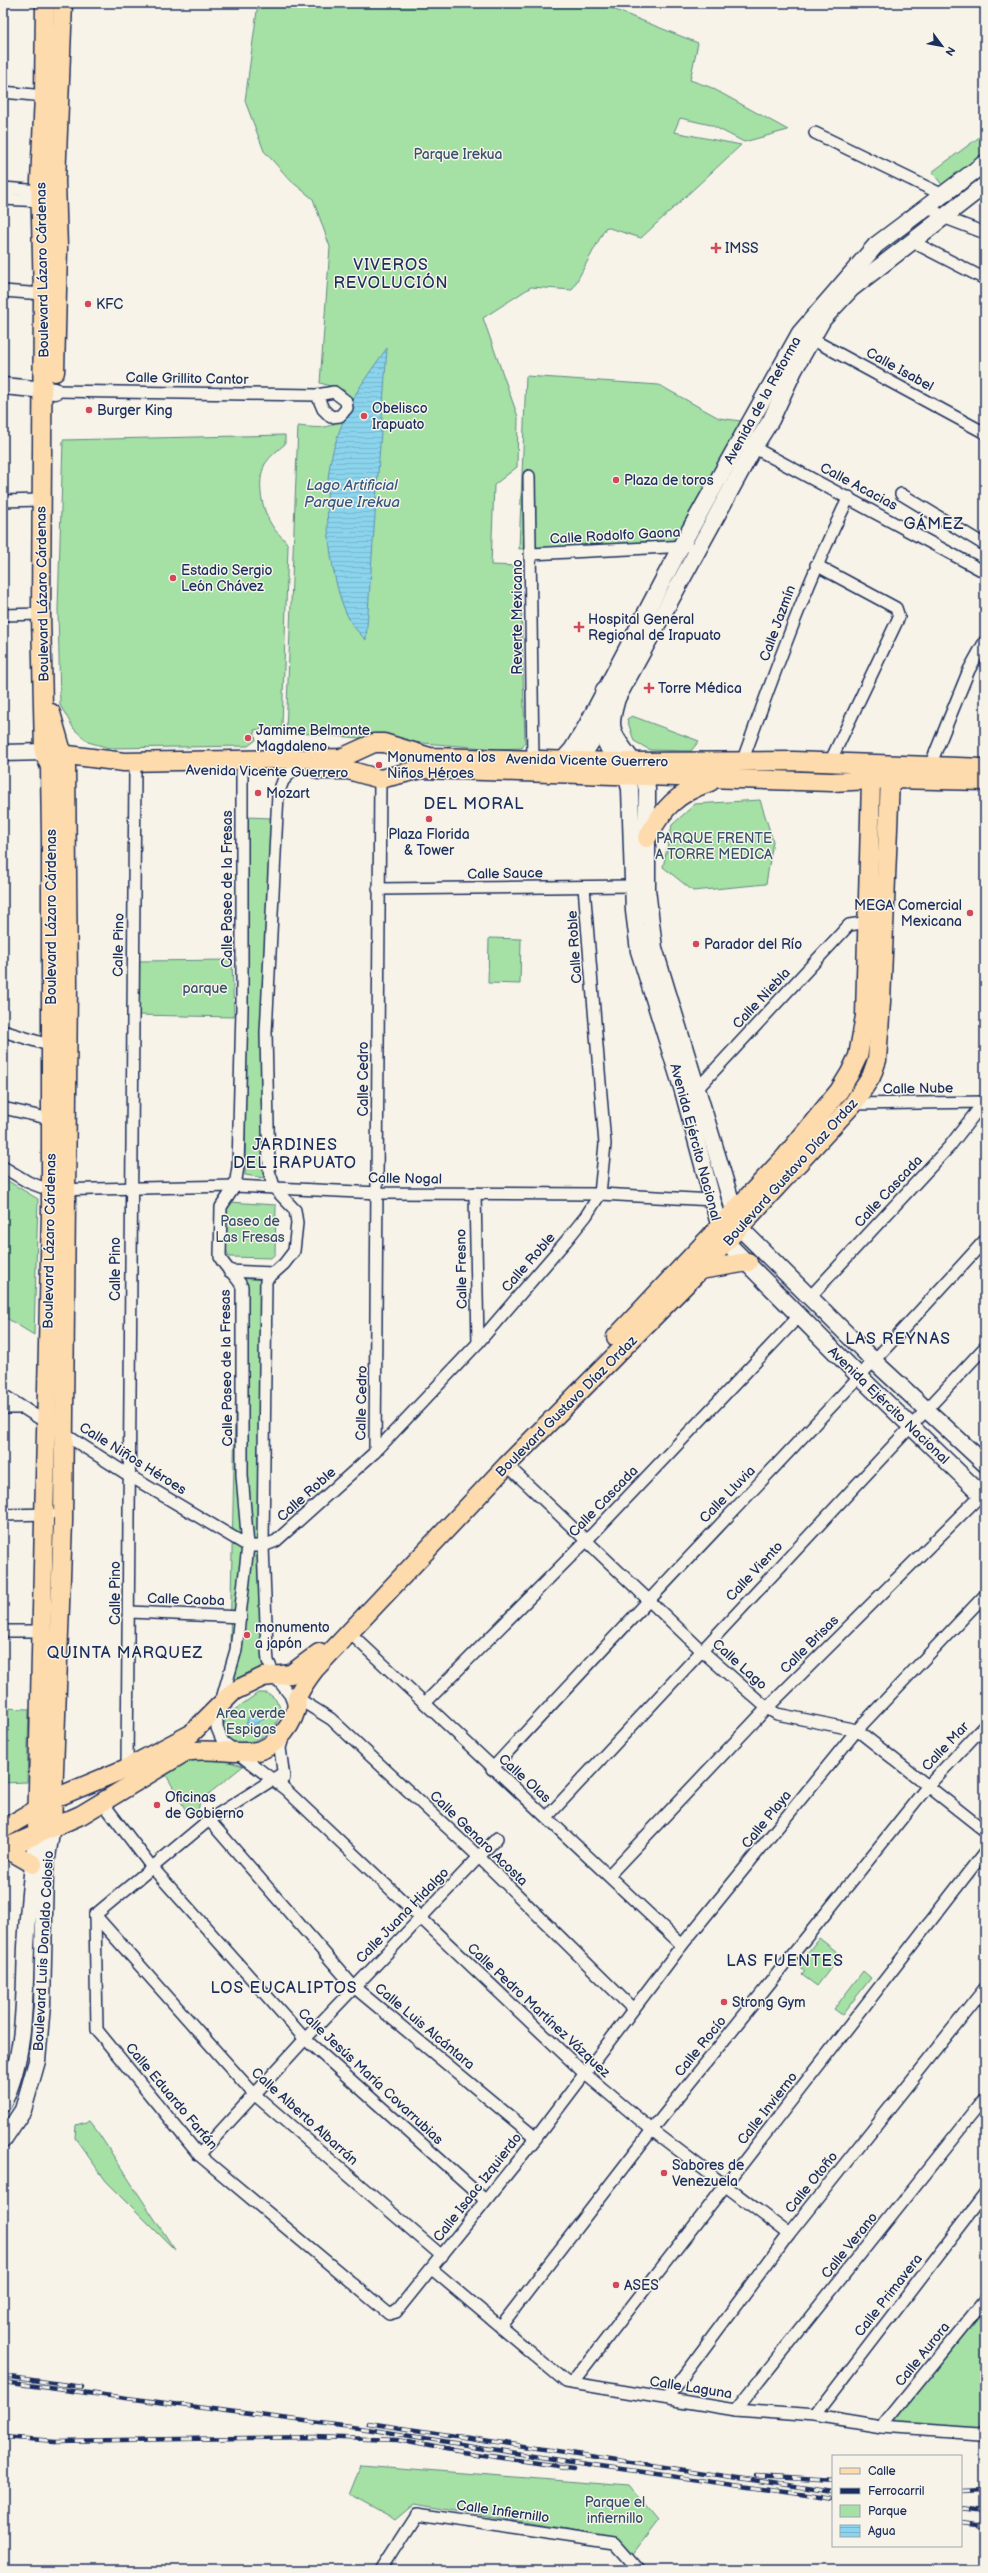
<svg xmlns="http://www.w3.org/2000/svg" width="988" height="2573" viewBox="0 0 988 2573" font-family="'Balsamiq Sans',sans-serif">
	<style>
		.green { fill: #a5e0a5; stroke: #608882 }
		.water { fill: url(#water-rules); stroke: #5e92b4 }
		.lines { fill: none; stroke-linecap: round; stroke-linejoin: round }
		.street-casing { stroke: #1b2f5e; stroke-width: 14 }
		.secondary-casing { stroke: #1b2f5e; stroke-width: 19 }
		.primary-casing { stroke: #1b2f5e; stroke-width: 21 }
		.street { stroke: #f7f3e8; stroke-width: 11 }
		.secondary { stroke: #f7f3e8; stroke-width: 16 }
		.primary { stroke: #fedbac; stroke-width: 18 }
		.rail-casing { stroke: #1b2f5e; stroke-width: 4.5 }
		.rail { stroke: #f7f3e8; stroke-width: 3; stroke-dasharray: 9; stroke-linecap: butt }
		.poi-dot { fill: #d1495b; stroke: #f7f3e8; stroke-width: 1.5 }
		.labels { text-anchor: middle; stroke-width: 3; stroke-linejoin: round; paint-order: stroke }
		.park-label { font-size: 14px; fill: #37526c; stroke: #f7f3e8 }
		.poi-label { font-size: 14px; fill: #1b2f5e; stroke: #f7f3e8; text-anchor: start }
		.street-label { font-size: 14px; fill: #1b2f5e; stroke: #f7f3e8 }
		.water-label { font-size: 15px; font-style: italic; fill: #375882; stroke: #f7f3e8 }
		.quarter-label { font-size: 16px; letter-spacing: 1px; fill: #1b2f5e; stroke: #f7f3e8 }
	</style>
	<defs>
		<pattern id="water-rules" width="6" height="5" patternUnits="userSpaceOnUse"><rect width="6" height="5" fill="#8bd4ed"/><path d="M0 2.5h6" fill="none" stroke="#77b6ce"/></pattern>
	</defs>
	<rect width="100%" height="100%" fill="#f7f3e8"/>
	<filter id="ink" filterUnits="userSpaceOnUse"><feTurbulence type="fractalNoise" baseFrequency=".025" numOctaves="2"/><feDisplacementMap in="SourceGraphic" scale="8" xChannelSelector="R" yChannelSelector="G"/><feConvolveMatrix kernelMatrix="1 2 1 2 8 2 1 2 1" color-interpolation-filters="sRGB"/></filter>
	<g filter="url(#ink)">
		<g class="green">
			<path d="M258,3H598L698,43L690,80L710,87L788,130L744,142L711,125L680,118L674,132L741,145L641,238L606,227L572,290L531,287L483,318L518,417L517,467L494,485L491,565L520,566L525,743L522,748L497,749L286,732L298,426C327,429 336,430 351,402L344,390L320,383L330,247L313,199L291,181L264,151L245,101Z"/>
			<path d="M985,133V155L943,186L932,172Z"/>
			<path d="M526,376L659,385L719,418L741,421L678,540L519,549Z"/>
			<path d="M285,435V444C278,450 270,456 265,464C256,483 262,511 273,527C277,534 286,539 288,546L282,727L254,730L256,740L248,746L109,748L88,742L74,729L60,705L58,609L63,440Z"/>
			<path d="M632,716L699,741L691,751L650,750L634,741L627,719Z"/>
			<path d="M760,800L773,841L766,884L693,891L663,867L672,825L695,804Z"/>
			<path d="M247,817L271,818L264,1178L245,1175Z"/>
			<path d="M489,938L521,939L520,984L488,983Z"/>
			<path d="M232,960L234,1017L136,1015L137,961Z"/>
			<path d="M3,1178L38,1199L34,1335L3,1316Z"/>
			<path d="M229,1202L276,1205L275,1254L271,1258L229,1257C223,1245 221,1214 229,1202Z"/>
			<path d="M238,1278L266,1280L263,1670L229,1690Z"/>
			<path d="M258,1693H267C306,1714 248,1758 229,1738C226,1736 225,1730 223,1727L227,1715Z"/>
			<path d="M3,1708L29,1709L27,1782L3,1783Z"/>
			<path d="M192,1758H216L243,1766L200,1801L197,1816H189L165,1773Z"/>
			<path d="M819,1938L841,1955L817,1986L802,1975L805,1971L798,1965Z"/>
			<path d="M863,1971L871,1978L842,2015L834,2009Z"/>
			<path d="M89,2121L97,2131L175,2250L106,2181L75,2138L76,2125Z"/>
			<path d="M985,2311V2430L892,2423Z"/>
			<path d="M361,2465L629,2486L658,2521L632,2555L609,2536L414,2504L395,2520L349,2495Z"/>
		</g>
		<g class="water">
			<path d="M387,348L366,640C361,635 356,630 352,624C329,588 322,500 331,459C334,445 340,429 345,416C355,391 372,369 387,348Z"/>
			<path d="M256,1711H263L264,1718L255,1725L246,1726L248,1718Z"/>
		</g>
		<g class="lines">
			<g class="street-casing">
				<g id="street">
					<path d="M3,92L44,96"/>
					<path d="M815,133L943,195"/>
					<path d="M3,188L41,191"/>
					<path d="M3,199L42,201"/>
					<path d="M929,206L943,217L985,233"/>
					<path d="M913,242L985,279"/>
					<path d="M3,291L43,294"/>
					<path d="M806,336L985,433"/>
					<path d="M55,391L317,395L334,392L346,401L347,408L340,416L331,417L323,409L317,395"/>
					<path d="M749,445L985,572"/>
					<path d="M529,476L533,759"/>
					<path d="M901,494L985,545"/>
					<path d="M3,501L41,500"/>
					<path d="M531,554L687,546"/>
					<path d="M816,565L896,608L899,617L829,764"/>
					<path d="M3,615L41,614"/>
					<path d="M742,762C775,672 806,583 849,497"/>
					<path d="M929,768L969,670L985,641"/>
					<path d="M293,770L283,781L278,794L266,1033L269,1171L275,1189L295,1210L297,1223L294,1251L284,1264L266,1280L263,1546L267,1649L268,1661L275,1676L290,1695L295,1708"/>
					<path d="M242,771V1008L238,1167L235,1186L221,1207L220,1257C225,1269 237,1275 242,1287V1475L248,1546L236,1650L217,1716V1728L223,1742L285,1789L584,2073L652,2130L789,2234"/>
					<path d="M378,889L633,886"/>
					<path d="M3,1031L55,1047"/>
					<path d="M698,1088L849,925L869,922"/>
					<path d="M853,1104L985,1102"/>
					<path d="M3,1108L51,1119"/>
					<path d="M3,1167L28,1182L49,1190L235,1186L379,1193L600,1194L713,1200"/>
					<path d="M475,1193L478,1343"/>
					<path d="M229,1271L274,1273"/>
					<path d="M810,1297L949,1147L984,1102"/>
					<path d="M3,1395L130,1476L248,1546H263L276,1541L375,1452L478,1343L566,1241L586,1216L600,1194L605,1144L584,887"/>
					<path d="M3,1408H24"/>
					<path d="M375,1452L380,779"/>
					<path d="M507,1465L701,1650L767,1708L777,1714L857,1730L985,1831"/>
					<path d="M3,1515L50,1514"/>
					<path d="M130,1612L241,1617"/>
					<path d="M3,1631H43"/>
					<path d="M350,1633L682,1945"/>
					<path d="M297,1698L331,1719L479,1857L633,2009"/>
					<path d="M425,1703L587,1540L799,1316"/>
					<path d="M284,1735L280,1748L284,1778"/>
					<path d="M127,1768L135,769"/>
					<path d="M492,1769C655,1591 823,1419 985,1240"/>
					<path d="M103,1803L151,1866L305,2039L485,2200"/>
					<path d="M547,1817L985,1347"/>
					<path d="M209,1820L354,1987L536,2138"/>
					<path d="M609,1875L767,1708L985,1491"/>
					<path d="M95,1915L97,2030L199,2155L389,2314L396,2312L536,2138L682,1945L857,1730L985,1595"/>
					<path d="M95,1915L254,2094L442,2256"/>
					<path d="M95,1915L209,1820L283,1773"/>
					<path d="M199,2155L305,2039L497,1838"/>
					<path d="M432,2269L566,2382L736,2410L815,2416L882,2427L980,2434L985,2432"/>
					<path d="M501,2326L652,2130L927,1787L985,1725"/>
					<path d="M572,2383L985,1851"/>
					<path d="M667,2398L789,2234L985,1988"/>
					<path d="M736,2410L985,2098"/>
					<path d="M815,2416L985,2194"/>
					<path d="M882,2427L985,2300"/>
					<path d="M381,2570L417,2514L615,2543L639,2570"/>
				</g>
			</g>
			<g class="secondary-casing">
				<g id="secondary">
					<path d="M3,386L55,391"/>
					<path d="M604,690C604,704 600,723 604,737C609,756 626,769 630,789L634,911L639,951L683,1091L720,1228L726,1242L860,1377L985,1498"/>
					<path d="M617,698C615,706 612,715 612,723C612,744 641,762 647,789V889L654,948L739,1227L875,1362L985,1464"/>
					<path d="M3,753L44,752"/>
					<path d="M562,761L572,750L586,727L681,546L800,333L876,245L985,163"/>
					<path d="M570,767L584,753L603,724L754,447L771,420L794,370L823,319L851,289L985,185"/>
					<path d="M3,2103C26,2056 24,1998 26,1947C28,1909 32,1870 37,1832"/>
					<path d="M3,2140L23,2110L37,2061L42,2005L45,1870L52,1826"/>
				</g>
			</g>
			<g class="primary-casing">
				<g id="primary">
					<path d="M55,372L58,248L56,181L63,3"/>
					<path d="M51,713L66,766L68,984L63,1522L52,1826"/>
					<path d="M52,753L124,762L341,758L374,743H384L430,757L619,762L793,761L985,768"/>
					<path d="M319,770H348L380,779L422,769L832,782L890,779L985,781"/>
					<path d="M647,838C663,808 677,793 710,782"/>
					<path d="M700,1270L748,1262"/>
					<path d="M616,1337L785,1157L839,1091L850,1073L858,1056L865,1016L871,780"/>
					<path d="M3,1829L60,1796L127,1768L191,1734L234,1691L263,1677L291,1674L319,1653"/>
					<path d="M37,1832L51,1212V839L50,767L44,752L41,614L43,294L40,181L44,96L45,3"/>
					<path d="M5,1848L33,1864"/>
					<path d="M3,1849L81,1815L185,1752C209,1748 226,1753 249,1752C271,1752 290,1730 296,1710C297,1706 296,1702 297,1698C301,1687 308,1678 315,1669L507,1465L700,1270L853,1104L871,1077L877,1060L881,1002L890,779"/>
				</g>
			</g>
			<use href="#street" class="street"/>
			<use href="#secondary" class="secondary"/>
			<use href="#primary" class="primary"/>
			<g class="rail-casing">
				<g id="rail">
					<path d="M3,2376L82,2387"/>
					<path d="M3,2382L374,2430L565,2461L833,2499"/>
					<path d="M368,2423L833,2492"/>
					<path d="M3,2437L55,2441L314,2437L397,2440L462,2452L573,2468"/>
					<path d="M756,2476L833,2481"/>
					<path d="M961,2491L985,2490"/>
					<path d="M961,2508L985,2511"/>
					<path d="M961,2522L985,2525"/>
				</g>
			</g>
			<use href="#rail" class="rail"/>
		</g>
	</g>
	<g class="poi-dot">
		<path d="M714 242h4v4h4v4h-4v4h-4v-4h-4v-4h4z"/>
		<circle cx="88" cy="304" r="4"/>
		<circle cx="89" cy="410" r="4"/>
		<circle cx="364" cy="416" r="4"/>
		<circle cx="616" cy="480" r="4"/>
		<circle cx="173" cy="578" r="4"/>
		<path d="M577 621h4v4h4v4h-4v4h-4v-4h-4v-4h4z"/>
		<path d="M647 682h4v4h4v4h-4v4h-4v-4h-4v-4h4z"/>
		<circle cx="248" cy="738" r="4"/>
		<circle cx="379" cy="765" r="4"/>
		<circle cx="258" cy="793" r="4"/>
		<circle cx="429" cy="819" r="4"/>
		<circle cx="970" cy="913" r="4"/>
		<circle cx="696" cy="944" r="4"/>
		<circle cx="247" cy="1635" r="4"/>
		<circle cx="157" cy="1805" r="4"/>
		<circle cx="724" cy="2002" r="4"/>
		<circle cx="664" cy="2173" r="4"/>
		<circle cx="616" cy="2285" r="4"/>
	</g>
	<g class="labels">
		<g class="park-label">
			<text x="458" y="159">Parque Irekua</text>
			<text x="714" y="843">PARQUE FRENTE<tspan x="714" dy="16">A TORRE MEDICA</tspan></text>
			<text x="205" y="993">parque</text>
			<text x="250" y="1226">Paseo de<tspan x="250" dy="16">Las Fresas</tspan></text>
			<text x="251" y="1718">Area verde<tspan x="251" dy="16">Espigas</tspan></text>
			<text x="615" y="2507">Parque el<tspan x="615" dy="16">infiernillo</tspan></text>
		</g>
		<g class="poi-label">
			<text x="725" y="253">IMSS</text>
			<text x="96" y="309">KFC</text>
			<text x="372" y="413">Obelisco<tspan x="372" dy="16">Irapuato</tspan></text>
			<text x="97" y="415">Burger King</text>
			<text x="624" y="485">Plaza de toros</text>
			<text x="181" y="575">Estadio Sergio<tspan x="181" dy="16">León Chávez</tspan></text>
			<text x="588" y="624">Hospital General<tspan x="588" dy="16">Regional de Irapuato</tspan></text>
			<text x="658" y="693">Torre Médica</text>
			<text x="256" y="735">Jamime Belmonte<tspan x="256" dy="16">Magdaleno</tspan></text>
			<text x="387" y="762">Monumento a los<tspan x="387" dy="16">Niños Héroes</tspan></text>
			<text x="266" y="798">Mozart</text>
			<text x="429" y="839" text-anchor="middle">Plaza Florida<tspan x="429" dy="16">&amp; Tower</tspan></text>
			<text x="962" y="910" text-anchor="end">MEGA Comercial<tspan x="962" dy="16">Mexicana</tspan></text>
			<text x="704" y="949">Parador del Río</text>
			<text x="255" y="1632">monumento<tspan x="255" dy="16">a japón</tspan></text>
			<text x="165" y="1802">Oficinas<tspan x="165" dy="16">de Gobierno</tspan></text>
			<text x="732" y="2007">Strong Gym</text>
			<text x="672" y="2170">Sabores de<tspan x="672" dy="16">Venezuela</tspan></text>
			<text x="624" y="2290">ASES</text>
		</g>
		<g class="street-label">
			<text transform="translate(42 270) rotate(-91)" y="5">Boulevard Lázaro Cárdenas</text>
			<text transform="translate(900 369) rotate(29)" y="5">Calle Isabel</text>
			<text transform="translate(187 378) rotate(1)" y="5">Calle Grillito Cantor</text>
			<text transform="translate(762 400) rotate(-61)" y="5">Avenida de la Reforma</text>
			<text transform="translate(859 486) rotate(28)" y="5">Calle Acacias</text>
			<text transform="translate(615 535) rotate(-3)" y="5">Calle Rodolfo Gaona</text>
			<text transform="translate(42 594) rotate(-91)" y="5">Boulevard Lázaro Cárdenas</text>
			<text transform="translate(517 617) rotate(-90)" y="5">Reverte Mexicano</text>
			<text transform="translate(777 623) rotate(-70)" y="5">Calle Jazmín</text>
			<text transform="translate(587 760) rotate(1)" y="5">Avenida Vicente Guerrero</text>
			<text transform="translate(267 771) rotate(1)" y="5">Avenida Vicente Guerrero</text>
			<text transform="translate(505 873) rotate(-1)" y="5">Calle Sauce</text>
			<text transform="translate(227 889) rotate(-90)" y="5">Calle Paseo de la Fresas</text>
			<text transform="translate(51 917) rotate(-90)" y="5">Boulevard Lázaro Cárdenas</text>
			<text transform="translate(118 945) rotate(-89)" y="5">Calle Pino</text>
			<text transform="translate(574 947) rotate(-94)" y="5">Calle Roble</text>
			<text transform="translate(761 998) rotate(-47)" y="5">Calle Niebla</text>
			<text transform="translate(363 1079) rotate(-90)" y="5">Calle Cedro</text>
			<text transform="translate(918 1088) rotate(-1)" y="5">Calle Nube</text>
			<text transform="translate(696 1142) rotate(75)" y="5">Avenida Ejército Nacional</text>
			<text transform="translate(790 1172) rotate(-48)" y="5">Boulevard Gustavo Díaz Ordaz</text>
			<text transform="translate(405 1178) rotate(1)" y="5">Calle Nogal</text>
			<text transform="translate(888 1191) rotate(-47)" y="5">Calle Cascada</text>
			<text transform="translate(49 1241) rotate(-89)" y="5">Boulevard Lázaro Cárdenas</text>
			<text transform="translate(528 1262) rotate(-49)" y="5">Calle Roble</text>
			<text transform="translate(115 1269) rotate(-90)" y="5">Calle Pino</text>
			<text transform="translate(461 1269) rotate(-91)" y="5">Calle Fresno</text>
			<text transform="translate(226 1368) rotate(-91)" y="5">Calle Paseo de la Fresas</text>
			<text transform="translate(361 1403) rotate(-89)" y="5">Calle Cedro</text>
			<text transform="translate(889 1405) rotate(44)" y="5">Avenida Ejército Nacional</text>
			<text transform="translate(566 1406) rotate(-45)" y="5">Boulevard Gustavo Díaz Ordaz</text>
			<text transform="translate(133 1458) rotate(32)" y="5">Calle Niños Héroes</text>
			<text transform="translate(306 1494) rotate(-42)" y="5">Calle Roble</text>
			<text transform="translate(727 1494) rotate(-46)" y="5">Calle Lluvia</text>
			<text transform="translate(603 1501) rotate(-46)" y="5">Calle Cascada</text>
			<text transform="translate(754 1571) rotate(-47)" y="5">Calle Viento</text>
			<text transform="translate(115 1593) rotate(-90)" y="5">Calle Pino</text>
			<text transform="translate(186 1599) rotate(2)" y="5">Calle Caoba</text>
			<text transform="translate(809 1644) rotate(-45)" y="5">Calle Brisas</text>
			<text transform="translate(740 1664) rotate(42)" y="5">Calle Lago</text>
			<text transform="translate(945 1746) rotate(-47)" y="5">Calle Mar</text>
			<text transform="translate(525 1778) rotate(42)" y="5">Calle Olas</text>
			<text transform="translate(766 1819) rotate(-51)" y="5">Calle Playa</text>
			<text transform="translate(479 1838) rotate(44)" y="5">Calle Genaro Acosta</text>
			<text transform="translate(402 1915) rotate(-46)" y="5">Calle Juana Hidalgo</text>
			<text transform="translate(43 1951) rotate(-87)" y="5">Boulevard Luis Donaldo Colosio</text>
			<text transform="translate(539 2010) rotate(43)" y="5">Calle Pedro Martínez Vázquez</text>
			<text transform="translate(425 2026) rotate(40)" y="5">Calle Luis Alcántara</text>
			<text transform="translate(700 2046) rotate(-51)" y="5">Calle Rocío</text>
			<text transform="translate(371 2076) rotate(43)" y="5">Calle Jesús María Covarrubias</text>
			<text transform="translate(172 2096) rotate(50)" y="5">Calle Eduardo Farfán</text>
			<text transform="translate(767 2108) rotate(-52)" y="5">Calle Invierno</text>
			<text transform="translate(305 2116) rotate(42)" y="5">Calle Alberto Albarrán</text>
			<text transform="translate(811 2182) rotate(-51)" y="5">Calle Otoño</text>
			<text transform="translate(477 2187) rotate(-52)" y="5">Calle Isaac Izquierdo</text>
			<text transform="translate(849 2245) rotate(-51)" y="5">Calle Verano</text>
			<text transform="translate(888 2295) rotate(-52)" y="5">Calle Primavera</text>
			<text transform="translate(922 2354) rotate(-51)" y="5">Calle Aurora</text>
			<text transform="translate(691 2387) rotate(9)" y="5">Calle Laguna</text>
			<text transform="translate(503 2511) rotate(8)" y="5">Calle Infiernillo</text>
		</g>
		<g class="water-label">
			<text x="352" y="490">Lago Artificial<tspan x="352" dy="17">Parque Irekua</tspan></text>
		</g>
		<g class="quarter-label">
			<text x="391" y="270">VIVEROS<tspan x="391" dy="18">REVOLUCIÓN</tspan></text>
			<text x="934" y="529">GÁMEZ</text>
			<text x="474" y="809">DEL MORAL</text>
			<text x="295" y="1150">JARDINES<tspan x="295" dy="18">DEL IRAPUATO</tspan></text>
			<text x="898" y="1344">LAS REYNAS</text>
			<text x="125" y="1658">QUINTA MARQUEZ</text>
			<text x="785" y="1966">LAS FUENTES</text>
			<text x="284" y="1993">LOS EUCALIPTOS</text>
		</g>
	</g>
	<rect width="988" height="2573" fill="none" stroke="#f7f3e8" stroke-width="16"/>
	<rect x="8" y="8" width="972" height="2557" fill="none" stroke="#1b2f5e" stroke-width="1.5" filter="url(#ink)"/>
	<rect x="832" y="2455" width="130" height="92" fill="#f7f3e8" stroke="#9fa5b1"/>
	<rect x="840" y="2468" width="20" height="6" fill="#fedbac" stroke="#9fa5b1"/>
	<text x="868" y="2475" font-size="12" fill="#1b2f5e">Calle</text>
	<rect x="840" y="2488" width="20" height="6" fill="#1b2f5e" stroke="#9fa5b1"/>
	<text x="868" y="2495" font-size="12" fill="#1b2f5e">Ferrocarril</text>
	<rect x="840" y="2505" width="20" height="12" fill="#a5e0a5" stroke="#9fa5b1"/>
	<text x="868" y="2515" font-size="12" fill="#1b2f5e">Parque</text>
	<rect x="840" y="2525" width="20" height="12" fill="url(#water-rules)" stroke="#9fa5b1"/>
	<text x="868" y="2535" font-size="12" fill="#1b2f5e">Agua</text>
	<g transform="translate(942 46) rotate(122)" stroke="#f7f3e8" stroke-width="3" paint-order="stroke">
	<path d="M0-3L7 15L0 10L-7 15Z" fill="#1b2f5e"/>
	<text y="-6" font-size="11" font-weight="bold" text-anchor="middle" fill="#1b2f5e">N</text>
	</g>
</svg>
